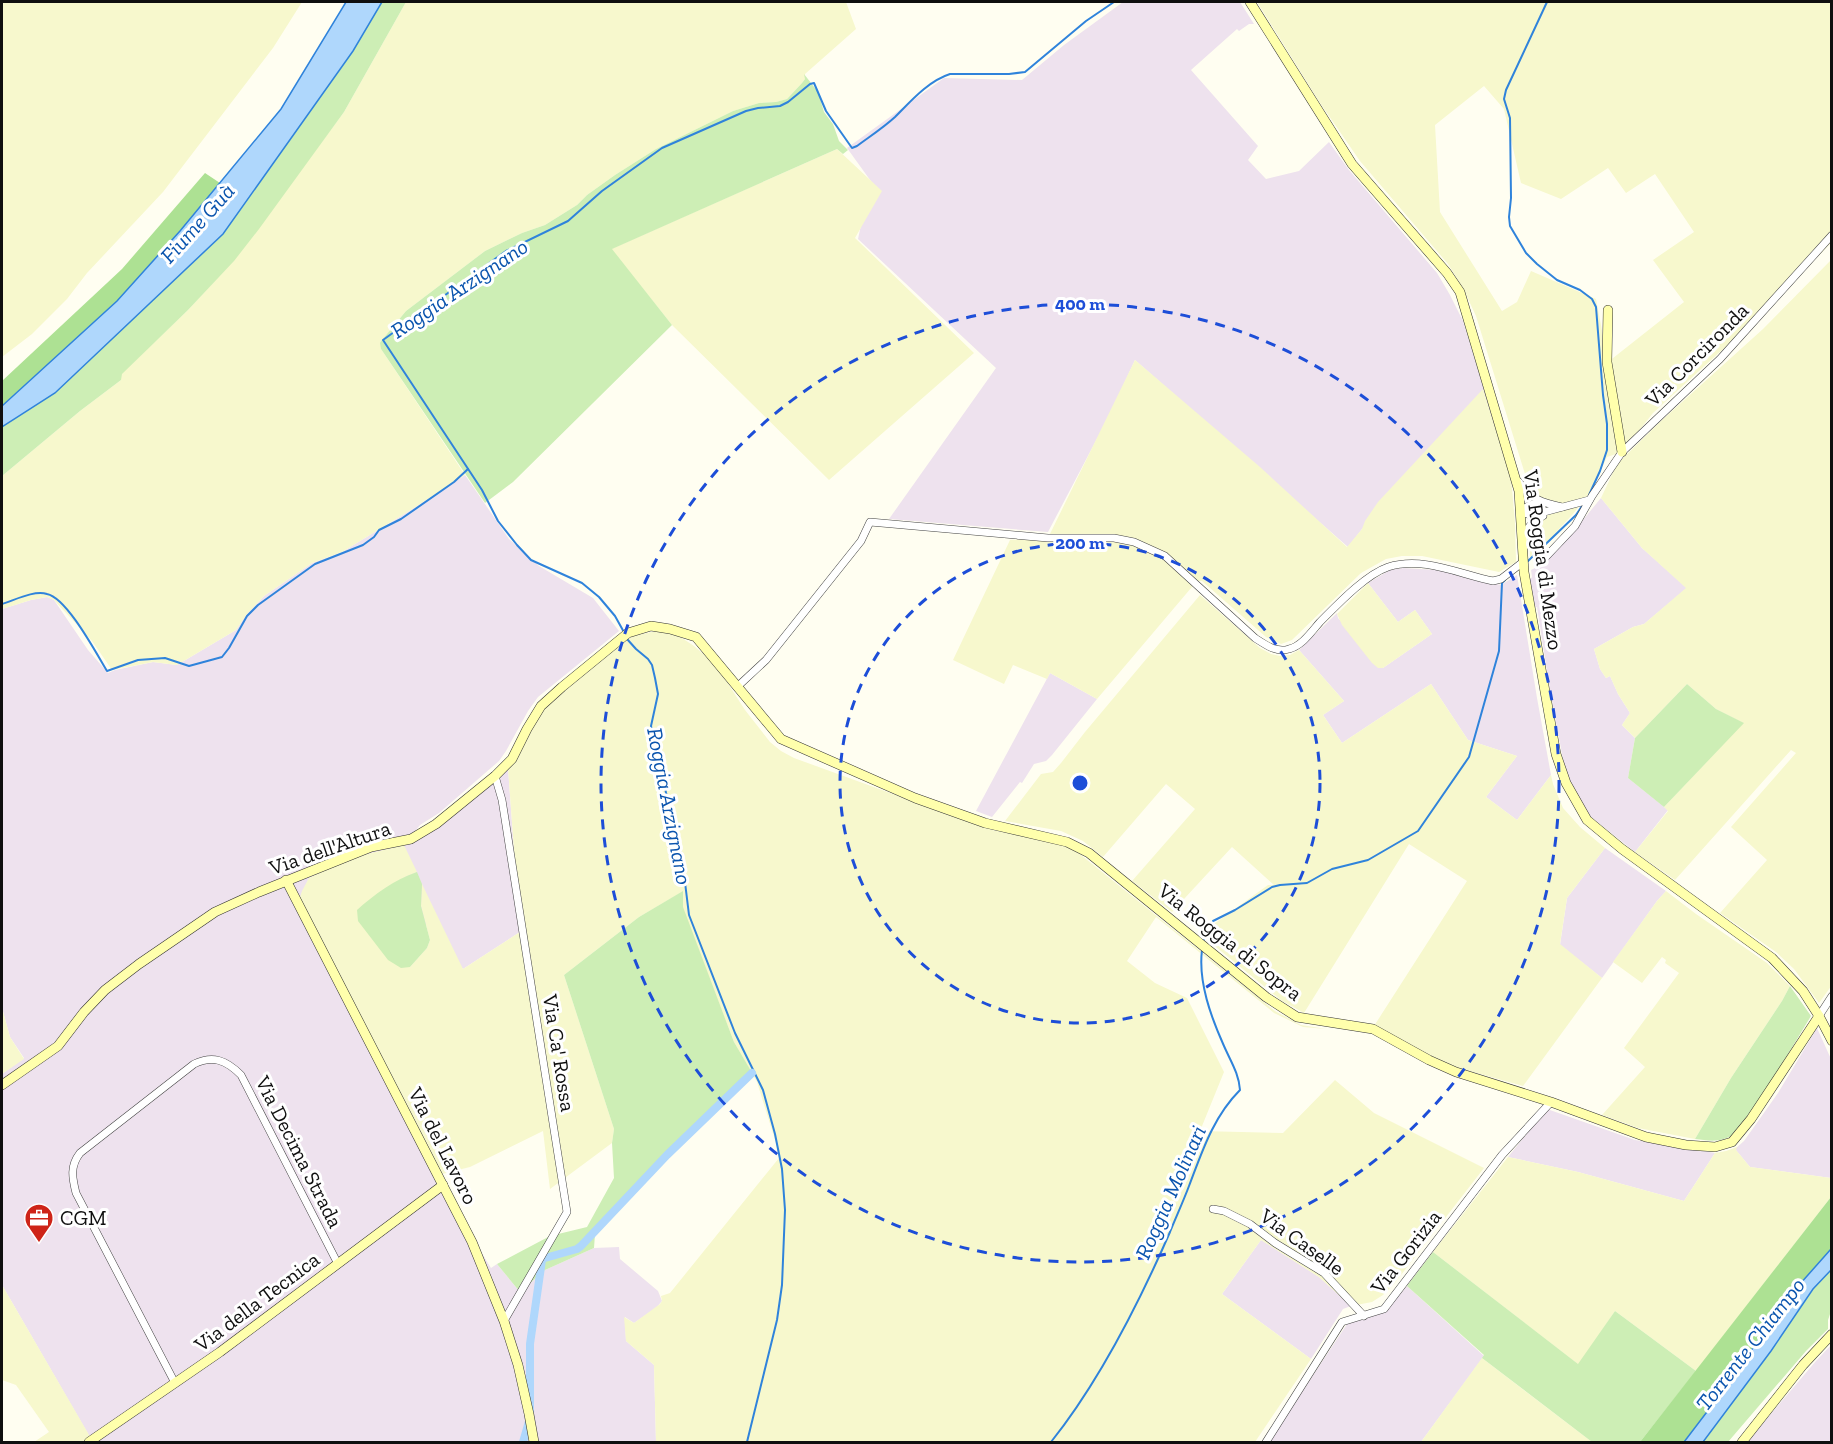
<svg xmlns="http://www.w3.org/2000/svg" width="1833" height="1444" viewBox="0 0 1833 1444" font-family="'Zilla Slab',serif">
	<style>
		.industrial { fill: #eee2ee }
		.farmland { fill: #f7f8cd; fill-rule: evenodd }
		.green { fill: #cdeeb5 }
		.forest { fill: #ade193 }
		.water { fill: #afd7fc; stroke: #2f83db; stroke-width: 1.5 }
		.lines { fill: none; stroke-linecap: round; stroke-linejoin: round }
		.stream { stroke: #2f83db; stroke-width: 2 }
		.canal { stroke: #afd7fc; stroke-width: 8 }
		.street-casing { stroke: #424242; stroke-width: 8 }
		.secondary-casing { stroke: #313131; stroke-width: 10 }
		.street { stroke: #fff; stroke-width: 7 }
		.secondary { stroke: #ffffac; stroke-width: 9 }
		.ring { fill: none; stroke: #1d4ed8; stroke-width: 3; stroke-dasharray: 10 8 }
		.labels { text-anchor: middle; stroke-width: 6; stroke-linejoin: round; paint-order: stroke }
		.street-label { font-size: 21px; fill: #0f0f0f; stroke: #fff }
		.poi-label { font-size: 21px; fill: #0f0f0f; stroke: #fff; text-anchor: start }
		.water-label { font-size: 22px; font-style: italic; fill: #0a54ae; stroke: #fff }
		.centre { fill: #1d4ed8; stroke: #fff; stroke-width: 3 }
		.ring-label { font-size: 18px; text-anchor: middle; font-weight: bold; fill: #1d4ed8; stroke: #fff; stroke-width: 6; stroke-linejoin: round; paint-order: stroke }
	</style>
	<rect width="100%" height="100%" fill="#fffef1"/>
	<g class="industrial">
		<path d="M1123,2H1240L1254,24H1249L1239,31L1237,29L1191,70L1258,146L1248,160L1266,179L1299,171L1329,142L1349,170L1437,273L1450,295L1463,321L1500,442L1362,529L1348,547L1135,360L1109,416L1048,532L889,519L996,368L858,239L863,216L878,191L847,148L944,78L1022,80L1064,45Z"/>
		<path d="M465,475L509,539L539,566L593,598L619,631L538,697L528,711L506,751L499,761L439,813L420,825L405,844L415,842L446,822L508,768L520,932L463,969L367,854L334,866L309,878L299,900L467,1229L491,1268L497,1264L520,1292L545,1270L594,1248L619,1247L620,1259L658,1291L662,1301L656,1308L634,1323L625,1317L626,1341L654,1365L656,1442H87L91,1439L2,1285V1074L24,1058L10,1037L2,1008V609L31,600L47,597L54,600L88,650L108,673L115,670L153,662L177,665L236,630L246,615L264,596L312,563L342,552L409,511Z"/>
		<path d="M1601,498L1642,548L1687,588L1644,624L1633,627L1594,649L1600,669L1606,678L1610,676L1618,694L1630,713L1622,725L1635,738L1628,778L1668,810L1635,852L1590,816L1567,780L1551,696L1537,607L1532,608L1528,582L1532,577L1531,570L1543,564L1569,537Z"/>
		<path d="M1403,568L1437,570L1501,585L1517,575L1537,698L1551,775L1517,820L1486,797L1517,756L1468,740L1431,684L1342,743L1323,715L1344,701L1299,650L1337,613L1338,618L1383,668L1432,634L1415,610L1398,622L1368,583L1390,570Z"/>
		<path d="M1050,673L1097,699L1052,755L1046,761L1034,764L1022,783L1020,782L992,817L976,811Z"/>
		<path d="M1605,848L1666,891L1657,901L1602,978L1560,945L1567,898Z"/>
		<path d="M1817,1028L1831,1059V1178L1750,1167L1735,1149L1744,1141L1778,1093Z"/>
		<path d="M1547,1109L1635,1140L1715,1153L1684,1201L1578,1172L1508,1157Z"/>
		<path d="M1261,1240L1319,1277L1351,1306L1343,1309L1311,1359L1222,1294Z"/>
		<path d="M1407,1286L1484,1356L1421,1442H1269L1351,1318L1392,1304Z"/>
		<path d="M1831,1345V1442H1747L1816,1361Z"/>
	</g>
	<g class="farmland">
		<path d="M2,2H302L273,48L163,192L87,273L67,299L32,334L2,357Z"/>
		<path d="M406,2H846L856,29L805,74V79L802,83L787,99L776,102L759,103L733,111L656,149L615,175L587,195L577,205L545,225L522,233L485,251L406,311L382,340L381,349L465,475L409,511L342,552L312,563L264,596L246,615L236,630L177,665L153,662L112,670L92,641L54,600L47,597L31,600L2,609V476L80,411L121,380V374L188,310L233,261L344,112Z"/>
		<path d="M1257,2H1831V243L1755,320L1653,413L1622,452L1607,457L1591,491L1573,514L1535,555L1530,558V523L1525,474L1476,316L1463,288L1448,264L1360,161L1320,103ZM1484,86L1504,109L1521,183L1561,199L1608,168L1626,193L1655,174L1694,232L1653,260L1684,302L1608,362L1596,299L1531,271L1517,302L1502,311L1440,212L1435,125Z"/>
		<path d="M837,149L882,191L855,238L974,353L829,480L672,325L611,249Z"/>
		<path d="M1831,260L1832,985L1819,1003L1794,969L1776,952L1720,913L1767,860L1731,827L1796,753L1791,750L1675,880L1635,852L1668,811L1664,807L1743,723L1716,709L1687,684L1635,738L1622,725L1630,713L1618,694L1610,676L1606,678L1600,669L1594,649L1633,627L1644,624L1686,588L1642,548L1601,498L1617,464L1661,421L1763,329Z"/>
		<path d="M1135,360L1260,467L1347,547L1362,529L1365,521L1378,502L1483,389L1511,477L1515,523L1516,562L1499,572L1422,556H1402L1386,559L1361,573L1292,640L1281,644L1266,637L1202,581H1197L1097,699L1050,673L1047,679L1013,665L1004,684L953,660L1010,540L1048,538Z"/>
		<path d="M1368,583L1398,622L1415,610L1432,634L1383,668H1378L1372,663L1342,625L1337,614Z"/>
		<path d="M1200,595L1260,648L1271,654L1280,656L1290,655L1299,650L1344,701L1323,715L1342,743L1431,684L1468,740L1517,756L1486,797L1517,820L1551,775L1553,784L1563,808L1580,827L1605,848L1567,898L1560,944L1602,978L1523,1086L1448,1065L1374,1026L1467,881L1409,844L1304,1013L1282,1001L1205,938L1214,924L1268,885H1274L1232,847L1172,912L1132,881L1195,809L1166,784L1103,857L1083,841L1061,831L1005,821L1041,774L1053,772L1061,763L1085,732Z"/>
		<path d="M656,631L666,632L682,638L694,646L707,657L718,668L745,710L770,742L781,751L794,758L992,830L1057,842L1076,851L1275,1011L1301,1025L1326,1029L1303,1027L1274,1013L1156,917L1127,961L1155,983L1187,998L1224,1072L1200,1131L1283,1133L1335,1080L1374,1113L1484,1168L1394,1284L1383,1295L1372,1302L1351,1306L1319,1277L1261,1240L1222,1294L1311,1359L1255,1442H656L654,1365L626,1341L624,1317L634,1323L660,1304L662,1301L661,1296L670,1293L779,1158L776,1143L757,1082L734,1042L682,907V892L639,917L564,975L614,1129L612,1143L550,1189L543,1131L470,1167L438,1175L299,900L302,891L309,878L334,866L367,854L404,845L417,872L405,877L376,942L389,960L410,967L427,948L430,940L421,906L422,884L463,969L520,932L508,768L538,717L547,705L625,642L633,636Z"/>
		<path d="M1666,891L1696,914L1767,963L1790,986L1782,1001L1731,1078L1695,1139L1638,1128L1602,1115L1645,1067L1624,1048L1679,973L1665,963L1666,960L1662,957L1642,983L1613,962L1657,901Z"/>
		<path d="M2,1008L10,1037L24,1059L2,1074Z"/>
		<path d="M1737,1147L1736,1150L1750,1167L1831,1178V1197L1696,1371L1615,1311L1579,1365L1433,1252L1508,1157L1578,1172L1684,1201L1715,1153L1726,1151Z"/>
		<path d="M2,1285L92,1440L87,1442H34L49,1432L16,1385L2,1380Z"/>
		<path d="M1482,1358L1525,1391L1592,1442H1421Z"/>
	</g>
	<g class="green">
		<path d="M382,2H406L344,112L259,229L234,261L188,310L122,374L121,380L80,411L2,476V427L55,393L223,234L353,51Z"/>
		<path d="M804,74L818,92L824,112L833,124L839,141L848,150L843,154L837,149L612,249L672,325L513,482L485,503L381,349L380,343L382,340L406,311L485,251L522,233L545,225L577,205L587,195L615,175L656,149L733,111L759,103L776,102L787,99L802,83L805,79Z"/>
		<path d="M1687,684L1716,709L1744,723L1664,807L1628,778L1635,738Z"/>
		<path d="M417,872L422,884L421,906L430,940L427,948L410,967L401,968L388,960L358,921L357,910C375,894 394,880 417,872Z"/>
		<path d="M683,891V907L734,1042L754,1076L701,1122L595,1234L594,1248L545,1270L520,1292L497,1264L550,1236L587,1227L614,1178L612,1143L614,1129L564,975L639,917Z"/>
		<path d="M1790,986L1811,1016L1768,1087L1735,1133C1723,1143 1710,1141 1695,1139L1731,1078L1782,1001Z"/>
		<path d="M1433,1252L1578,1364L1615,1311L1696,1371L1640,1442H1592L1482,1358L1484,1355L1407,1286Z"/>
		<path d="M1831,1270V1311L1828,1320V1329L1806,1351L1728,1442H1703L1771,1351L1813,1289Z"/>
	</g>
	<g class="forest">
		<path d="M205,173L220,183L180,231L117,301L2,406V381L122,269Z"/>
		<path d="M1831,1197V1249L1792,1293L1716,1400L1684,1442H1640Z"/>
	</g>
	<g class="water">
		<path d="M346,2H382L353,51L223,234L55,393L2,427V406L117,301L180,231L281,109Z"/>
		<path d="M1831,1249V1270L1813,1289L1771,1351L1703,1442H1684L1716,1400L1792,1293Z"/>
	</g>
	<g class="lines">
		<g class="stream">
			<path d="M1547,2L1506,90L1504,99L1510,118L1511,198L1509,217L1510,226L1526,253L1537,264L1557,280L1580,290L1592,299L1596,307L1603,395L1607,424V450L1600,471L1589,495"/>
			<path d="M1528,561L1576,515L1584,503"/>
			<path d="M2,604C15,600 34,590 47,594C67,598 96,653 107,671L138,660L165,658L189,666L222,657L229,648L247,616L258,605L315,564L363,545L374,537L379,530L401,519L454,482L468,469"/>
			<path d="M625,634L615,616L599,597L582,583L531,560L517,545L498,521L482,490L383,340L506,251L568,221L602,191L662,148L746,111L758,108L780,106L788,102L810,84L814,83L826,111L852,148L857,146C869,137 883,128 895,117C910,102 928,81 950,74H1009L1025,72L1086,21L1114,2"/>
			<path d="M627,639L636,649L648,659L652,665L655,678L658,694L651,726L658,760L682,858L689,915L735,1033L763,1090L775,1134L782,1169L785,1210L782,1285L777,1320L747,1442"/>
			<path d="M1203,941L1213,921L1235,910L1272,887L1280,885L1307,883L1332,869L1368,860L1418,831L1469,757L1499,651L1502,583L1505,580"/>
			<path d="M1051,1442C1099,1382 1139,1303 1170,1232C1176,1217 1183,1202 1189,1186C1202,1152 1213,1117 1240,1090C1239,1074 1231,1062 1224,1046C1211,1017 1198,982 1202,950"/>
		</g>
		<path class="canal" d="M523,1442L530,1418V1344L542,1260L545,1258L577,1249L581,1246L667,1155L752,1073"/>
		<g class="street-casing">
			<g id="street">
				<path d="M1519,482C1530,499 1543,503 1562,507"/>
				<path d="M1520,510L1527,514L1533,515L1589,500"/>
				<path d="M1520,510L1533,504L1541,505"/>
				<path d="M1524,541C1526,528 1531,522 1543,516"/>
				<path d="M1541,562L1575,526L1592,496L1622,452L1720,359L1832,235"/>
				<path d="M737,687L766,660L861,541L870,522L1048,538H1114L1134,542L1165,556L1255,638C1266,645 1276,653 1289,649C1302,646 1312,631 1320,622C1337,605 1365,575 1388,567C1423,556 1459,574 1493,581L1501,579L1523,562"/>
				<path d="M495,776L502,800L567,1212L504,1321"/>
				<path d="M1819,1016L1832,996"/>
				<path d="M1213,1209L1224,1211L1250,1224L1275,1243L1324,1273L1364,1316"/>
				<path d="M175,1383L76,1193C72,1177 70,1166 80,1153L194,1064C213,1055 226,1060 241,1075L338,1264"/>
				<path d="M1266,1442L1342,1322L1384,1309L1502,1155L1551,1102"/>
			</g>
		</g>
		<g class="secondary-casing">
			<g id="secondary">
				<path d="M1250,2L1352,164L1447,273L1460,292L1519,491L1524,572L1556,754L1566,783L1587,820L1622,849L1772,958L1803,991L1819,1016L1832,1041"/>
				<path d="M1608,310L1607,362L1622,452"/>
				<path d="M286,880L472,1242L504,1321L518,1365L529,1414L534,1442"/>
				<path d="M2,1085L58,1046L84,1012L105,990L139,964L215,912L259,892L371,847L411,839L436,824L495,776L512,759L527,729L541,706L562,687L628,633L651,626L670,629L696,637L781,739L915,798L985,823L1067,842L1089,853L1266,997L1297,1017L1373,1029L1429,1060L1456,1072L1551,1102L1646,1137L1686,1145L1715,1147L1732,1142L1751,1119L1819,1016"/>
				<path d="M89,1442L220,1352L443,1185"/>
				<path d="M1742,1442L1803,1365L1832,1334"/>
			</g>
		</g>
		<use href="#street" class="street"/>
		<use href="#secondary" class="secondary"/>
	</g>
	<g class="ring">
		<circle cx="1080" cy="783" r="240"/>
		<circle cx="1080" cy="783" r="479"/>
	</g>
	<defs>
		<g id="office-pin" transform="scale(1.5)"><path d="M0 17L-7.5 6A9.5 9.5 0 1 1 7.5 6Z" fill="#ce2418" stroke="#fff"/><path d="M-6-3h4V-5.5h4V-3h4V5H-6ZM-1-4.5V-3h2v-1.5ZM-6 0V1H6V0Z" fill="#fff"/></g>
	</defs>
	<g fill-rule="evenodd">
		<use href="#office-pin" x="39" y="1218"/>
	</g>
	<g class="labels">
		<g class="street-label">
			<text transform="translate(1697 355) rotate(-45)" y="7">Via Corcironda</text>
			<text transform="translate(1543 560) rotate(82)" y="7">Via Roggia di Mezzo</text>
			<text transform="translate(330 848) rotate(-19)" y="7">Via dell'Altura</text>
			<text transform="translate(1230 942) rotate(38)" y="7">Via Roggia di Sopra</text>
			<text transform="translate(559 1053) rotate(81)" y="7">Via Ca' Rossa</text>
			<text transform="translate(443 1146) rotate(63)" y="7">Via del Lavoro</text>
			<text transform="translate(299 1152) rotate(63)" y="7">Via Decima Strada</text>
			<text transform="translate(1302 1242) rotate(36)" y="7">Via Caselle</text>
			<text transform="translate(1406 1252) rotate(-52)" y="7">Via Gorizia</text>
			<text transform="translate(257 1302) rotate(-37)" y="7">Via della Tecnica</text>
		</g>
		<g class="poi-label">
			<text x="60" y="1225">CGM</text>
		</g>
		<g class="water-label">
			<text transform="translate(197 223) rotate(-48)" y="8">Fiume Guà</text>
			<text transform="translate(459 288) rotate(-34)" y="8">Roggia Arzignano</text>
			<text transform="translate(670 806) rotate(79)" y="8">Roggia Arzignano</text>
			<text transform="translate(1170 1192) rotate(-66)" y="8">Roggia Molinari</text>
			<text transform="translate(1750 1344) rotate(-52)" y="8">Torrente Chiampo</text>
		</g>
	</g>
	<circle cx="1080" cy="783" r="9" class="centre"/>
	<g class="ring-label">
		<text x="1080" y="310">400 m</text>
		<text x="1080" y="549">200 m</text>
	</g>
	<rect width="1833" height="1444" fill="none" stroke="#0f0f0f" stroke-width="6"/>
</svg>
